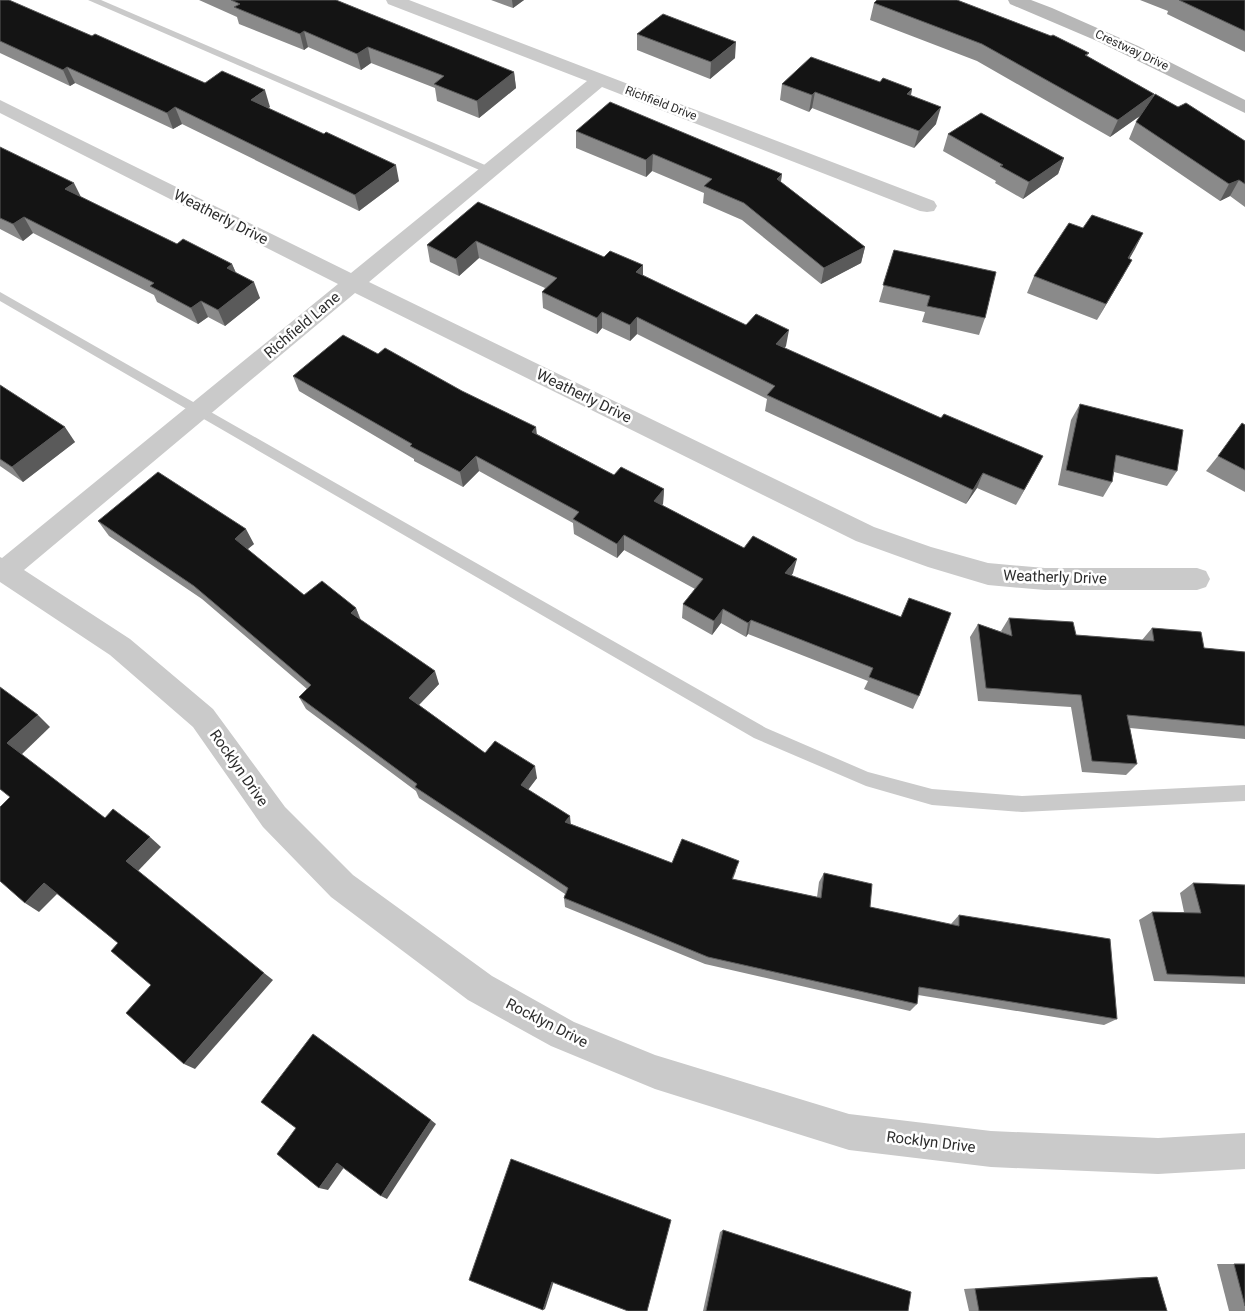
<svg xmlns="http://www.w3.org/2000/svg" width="1245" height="1311" viewBox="0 0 1245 1311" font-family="Roboto,sans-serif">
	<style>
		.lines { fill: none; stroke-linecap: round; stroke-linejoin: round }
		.service { fill: #cacaca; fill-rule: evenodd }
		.minor { fill: #cacaca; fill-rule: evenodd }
		.secondary { fill: #b7b7b7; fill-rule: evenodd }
		.wall { fill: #8a8a8a }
		.shaded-wall { fill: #5a5a5a }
		.building { fill: #141414; stroke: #5a5a5a }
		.labels { text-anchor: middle; stroke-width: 5; stroke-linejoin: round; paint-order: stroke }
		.far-street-label { font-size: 12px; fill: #2d2d2d; stroke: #fff }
		.street-label { font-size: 15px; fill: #2d2d2d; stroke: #fff }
	</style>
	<rect width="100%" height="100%" fill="#fff"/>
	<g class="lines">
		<g class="service">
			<path d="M88,0H101L492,168L493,170L492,172H484Z"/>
			<path d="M0,292L766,728L868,772L932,789L1022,796L1245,785V801L1022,812L932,805L866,786L754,738L0,301Z"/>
		</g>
		<path class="minor" d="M386,0H409L934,201L937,206L934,211L927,212L920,211L602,87L369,282L874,527L931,547L988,563L1045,568H1197L1206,571L1210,579L1206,587L1197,590H1045L988,585L928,567L856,541L355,293L24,570L130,639L213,709L285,807L353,875L492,976L574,1022L655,1055L849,1114L991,1131L1158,1138L1245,1133V1169L1158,1174L991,1167L849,1150L655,1089L551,1046L468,1000L331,897L263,827L193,727L110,655L0,582V557L2,558L338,284L0,113V100L351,273L587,81L388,4Z"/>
		<path class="secondary" d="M1008,0H1031L1052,8L1138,46L1245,100V113L1097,41L1010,4Z"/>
	</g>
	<g class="wall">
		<path d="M0,0L92,36L205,83L270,107L268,108L399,181L359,211L182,124L173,129L75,83L70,86L0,53Z"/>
		<path d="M199,0H336L514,72L516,88L479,118L437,101L435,88L371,63L361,70L308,47L304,50L239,24L237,17Z"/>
		<path d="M491,0H524L513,8Z"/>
		<path d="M1140,0H1245V52L1167,14L1168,11Z"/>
		<path d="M874,3L1089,53L1087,56L1154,94L1153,97L1178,107L1245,141V207L1230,196L1220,201L1129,139L1136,122L1141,115L1110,137L977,61L870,20Z"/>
		<path d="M637,34L735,58L710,79L637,50Z"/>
		<path d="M880,82L912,89L911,96L936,124L914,148L812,108L809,112L780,100L782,84Z"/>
		<path d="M576,131L782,174L781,182L865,247L861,263L821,284L742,220L703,203L704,193L652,171L646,177L576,148Z"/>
		<path d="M948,134L1064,158L1058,174L1023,199L995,183L996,181L943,151Z"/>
		<path d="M0,147L81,197L177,244L232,264L236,273L260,298L225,326L208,317L198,324L157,302L154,295L33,233L23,241L0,229Z"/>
		<path d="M478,202L643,276L786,346L784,348L941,418L1043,456L1016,505L977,488L966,504L765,411L767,399L637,334L630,341L602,328L597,334L543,308L542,292L545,288L479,258L459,276L430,262L427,245Z"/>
		<path d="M1083,228L1143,233L1129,259L1123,276L1097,320L1027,293L1034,276Z"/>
		<path d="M894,250L985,318L979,335L922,322L925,312L879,302Z"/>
		<path d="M378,354L537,434L614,475L664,489L663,504L662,505L744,548L793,573L791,576L919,696L913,709L864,689L868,681L748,634L746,637L721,623L712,635L682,618L683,604L695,589L624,550L617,558L574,534L573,523L479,471L463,487L414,461V459L299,391L293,376Z"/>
		<path d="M0,385L75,442L23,482L0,466Z"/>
		<path d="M1080,404L1177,471L1167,486L1114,472L1112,482L1103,497L1058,485L1071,420Z"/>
		<path d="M1245,425V492L1206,471L1218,456Z"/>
		<path d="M98,521L254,544L247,549L304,595L356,608L361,620L439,684L419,705L485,753L537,778L528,790L571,824L672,863L736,871L733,879L817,897L819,882L824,873L870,907L951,925V924L959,915L1117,1019L1104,1025L918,995L917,1004L910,1011L705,964L565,907L564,898L565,894L419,798L416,791L306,709L299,697L307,689L202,599L109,536Z"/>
		<path d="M1009,618L1076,635L1142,640L1152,628L1204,648L1245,652V739L1130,728L1137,764L1126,775L1082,772L1071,707L978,701L970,637L978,624L1002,632L1001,631Z"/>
		<path d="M1193,883L1245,885V984L1154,981L1139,920L1152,912H1184L1180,893Z"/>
		<path d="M723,1230L908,1311H703L720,1232Z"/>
		<path d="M1217,1264H1245V1311H1229Z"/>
		<path d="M1142,1277H1157L1167,1311H969L964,1289Z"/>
	</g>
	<g class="shaded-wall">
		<path d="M512,0H524L513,8Z"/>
		<path d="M304,31L308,47L304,50L300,34Z"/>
		<path d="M736,42L735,58L710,79L711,62Z"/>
		<path d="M368,47L371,63L361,70L357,54Z"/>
		<path d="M67,67L75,83L70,86L63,70Z"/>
		<path d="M514,72L516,88L479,118L477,101Z"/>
		<path d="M912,89L908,106L907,94Z"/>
		<path d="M265,90L270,107L256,116L251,100Z"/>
		<path d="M815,92L812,108L809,112L812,95Z"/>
		<path d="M1154,94L1147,111L1110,137L1118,120Z"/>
		<path d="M175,107L182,124L173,129L167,113Z"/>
		<path d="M941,107L936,124L914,148L919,131Z"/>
		<path d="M653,154L652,171L646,177V160Z"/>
		<path d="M1064,158L1058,174L1023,199L1029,182Z"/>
		<path d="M396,165L399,181L359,211L355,195Z"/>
		<path d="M782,174L779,191L777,179Z"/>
		<path d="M1239,180L1230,196L1220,201L1229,184Z"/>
		<path d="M74,183L82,199L65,189Z"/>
		<path d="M24,217L33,233L23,241L13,224Z"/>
		<path d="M1143,233L1135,249L1120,275L1128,258Z"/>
		<path d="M476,241L479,258L459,276L456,259Z"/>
		<path d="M865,247L861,263L821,284L824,268Z"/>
		<path d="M1132,260L1123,276L1097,320L1106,304Z"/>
		<path d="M232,264L239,280L227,268Z"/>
		<path d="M643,265V282L636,272Z"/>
		<path d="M254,282L260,298L225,326L218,310Z"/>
		<path d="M201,301L208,317L198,324L191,308Z"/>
		<path d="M602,312V328L597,334V318Z"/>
		<path d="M637,317V334L630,341V325Z"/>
		<path d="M789,330L786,346L773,361L776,344Z"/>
		<path d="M65,427L75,442L23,482L12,467Z"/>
		<path d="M536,427L538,443L532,432Z"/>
		<path d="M476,456L479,471L463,487L460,472Z"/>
		<path d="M1043,456L1035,471L1016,505L1024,490Z"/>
		<path d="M983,473L977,488L966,504L973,490Z"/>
		<path d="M664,489L663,504L653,515L654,501Z"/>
		<path d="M246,529L254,544L242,554L235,539Z"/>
		<path d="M624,535V550L617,558V544Z"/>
		<path d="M797,559L793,573L782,588L785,573Z"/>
		<path d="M356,608L361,622L351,613Z"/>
		<path d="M723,609L721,623L712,635L714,621Z"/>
		<path d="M751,620L748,634L746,637L748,623Z"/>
		<path d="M435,671L439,684L413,711L409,698Z"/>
		<path d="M38,715L50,727L21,755L7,743Z"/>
		<path d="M535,766L537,778L523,796L521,785Z"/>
		<path d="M570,816L571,826L565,822Z"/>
		<path d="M150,837L161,847L138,871L126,861Z"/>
		<path d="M44,883L58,893L39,912L25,903Z"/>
		<path d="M264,973L273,980L195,1069L184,1064Z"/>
		<path d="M431,1120L436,1124L387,1199L381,1196Z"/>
		<path d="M337,1163L345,1166L328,1190L319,1188Z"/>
		<path d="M554,1281L545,1309L543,1310L552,1282Z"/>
	</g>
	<g class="building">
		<path d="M0,0H9L92,36L95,34L205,83L222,71L265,90L251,100L324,134L326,132L396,165L355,195L175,107L167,113L67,67L63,70L0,41Z"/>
		<path d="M231,0H336L514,72L477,101L434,84L444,76L368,47L357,54L304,31L300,34L234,7L240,4Z"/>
		<path d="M877,0H957L1051,36L1053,35L1089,53L1085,55L1154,94L1118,120L982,44L874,3Z"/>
		<path d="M1179,0H1245V31Z"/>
		<path d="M663,14L736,42L711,62L637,34Z"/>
		<path d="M811,57L880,82L883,78L912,89L907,94L941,107L919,131L815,92L812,95L782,84Z"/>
		<path d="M1155,94L1178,107L1186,103L1245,141V184L1239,180L1229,184L1136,122Z"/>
		<path d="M610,102L782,174L777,179L865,247L824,268L744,203L704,186L712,179L653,154L646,160L576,131Z"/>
		<path d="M981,113L1064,158L1029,182L1000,166L1003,165L948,134Z"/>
		<path d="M0,147L74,183L65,189L177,244L183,239L232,264L227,268L254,282L218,310L201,301L191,308L150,286L154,283L24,217L13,224L0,218Z"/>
		<path d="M478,202L604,257L610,251L643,265L636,272L746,325L756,314L789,330L776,344L941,418L944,414L1043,456L1024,490L983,473L973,490L767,395L775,386L637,317L630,325L602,312L597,318L542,292L557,278L476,241L456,259L427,245Z"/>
		<path d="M1092,215L1143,233L1128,258L1132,260L1106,304L1034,276L1069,223L1083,228Z"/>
		<path d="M894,250L996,272L985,318L927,306L930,296L883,285Z"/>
		<path d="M343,335L378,354L385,348L462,391L536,427L532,432L614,475L621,467L664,489L654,501L744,548L753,536L797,559L785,573L901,617L909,598L951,613L919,696L869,677L873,668L751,620L748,623L723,609L714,621L683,604L703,579L624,535L617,544L573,519L579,512L476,456L460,472L410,446L412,444L293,376Z"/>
		<path d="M0,385L65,427L12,467L0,459Z"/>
		<path d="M1080,404L1183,430L1177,471L1116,455L1112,482L1066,470Z"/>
		<path d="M1242,423L1245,425V470L1218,456Z"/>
		<path d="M158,472L246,529L235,539L304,595L322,581L356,608L351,613L435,671L409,698L485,753L495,741L535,766L521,785L570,816L565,822L672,863L682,839L739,861L732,879L821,898L824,873L872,884L870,907L959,926V915L1110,939L1117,1019L919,987L917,1004L708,957L564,898L568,888L415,787L417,784L299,697L311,685L194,586L98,521Z"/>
		<path d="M1009,618L1073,622L1076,635L1154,641L1152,628L1201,632L1204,648L1245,652V726L1127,715L1137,764L1092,761L1081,695L986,688L978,624L1012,636Z"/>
		<path d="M0,687L38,715L7,743L105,818L113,809L150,837L126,861L264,973L184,1064L126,1013L151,985L111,951L118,943L44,883L25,903L0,881V807L10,797L0,789Z"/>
		<path d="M1193,883L1245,885V977L1167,974L1152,912L1201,913Z"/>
		<path d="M313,1034L431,1120L381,1196L337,1163L319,1188L277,1154L296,1128L261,1102Z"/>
		<path d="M511,1159L671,1220L647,1311H628L552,1282L543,1310L469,1280Z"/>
		<path d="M723,1230L911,1292L908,1311H706Z"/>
		<path d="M1234,1264H1245V1306Z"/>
		<path d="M1157,1277L1167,1311H979L975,1289Z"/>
	</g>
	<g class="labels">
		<g class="far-street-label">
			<text transform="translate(1132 50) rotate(25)" y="4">Crestway Drive</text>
			<text transform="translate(661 103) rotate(21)" y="4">Richfield Drive</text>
		</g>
		<g class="street-label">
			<text transform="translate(221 217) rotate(27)" y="5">Weatherly Drive</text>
			<text transform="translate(302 325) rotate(-40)" y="5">Richfield Lane</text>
			<text transform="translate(584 396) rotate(26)" y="5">Weatherly Drive</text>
			<text transform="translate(1055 577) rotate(2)" y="5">Weatherly Drive</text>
			<text transform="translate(239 768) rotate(55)" y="5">Rocklyn Drive</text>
			<text transform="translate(547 1023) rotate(27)" y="5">Rocklyn Drive</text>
			<text transform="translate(931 1142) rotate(7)" y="5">Rocklyn Drive</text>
		</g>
	</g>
</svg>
